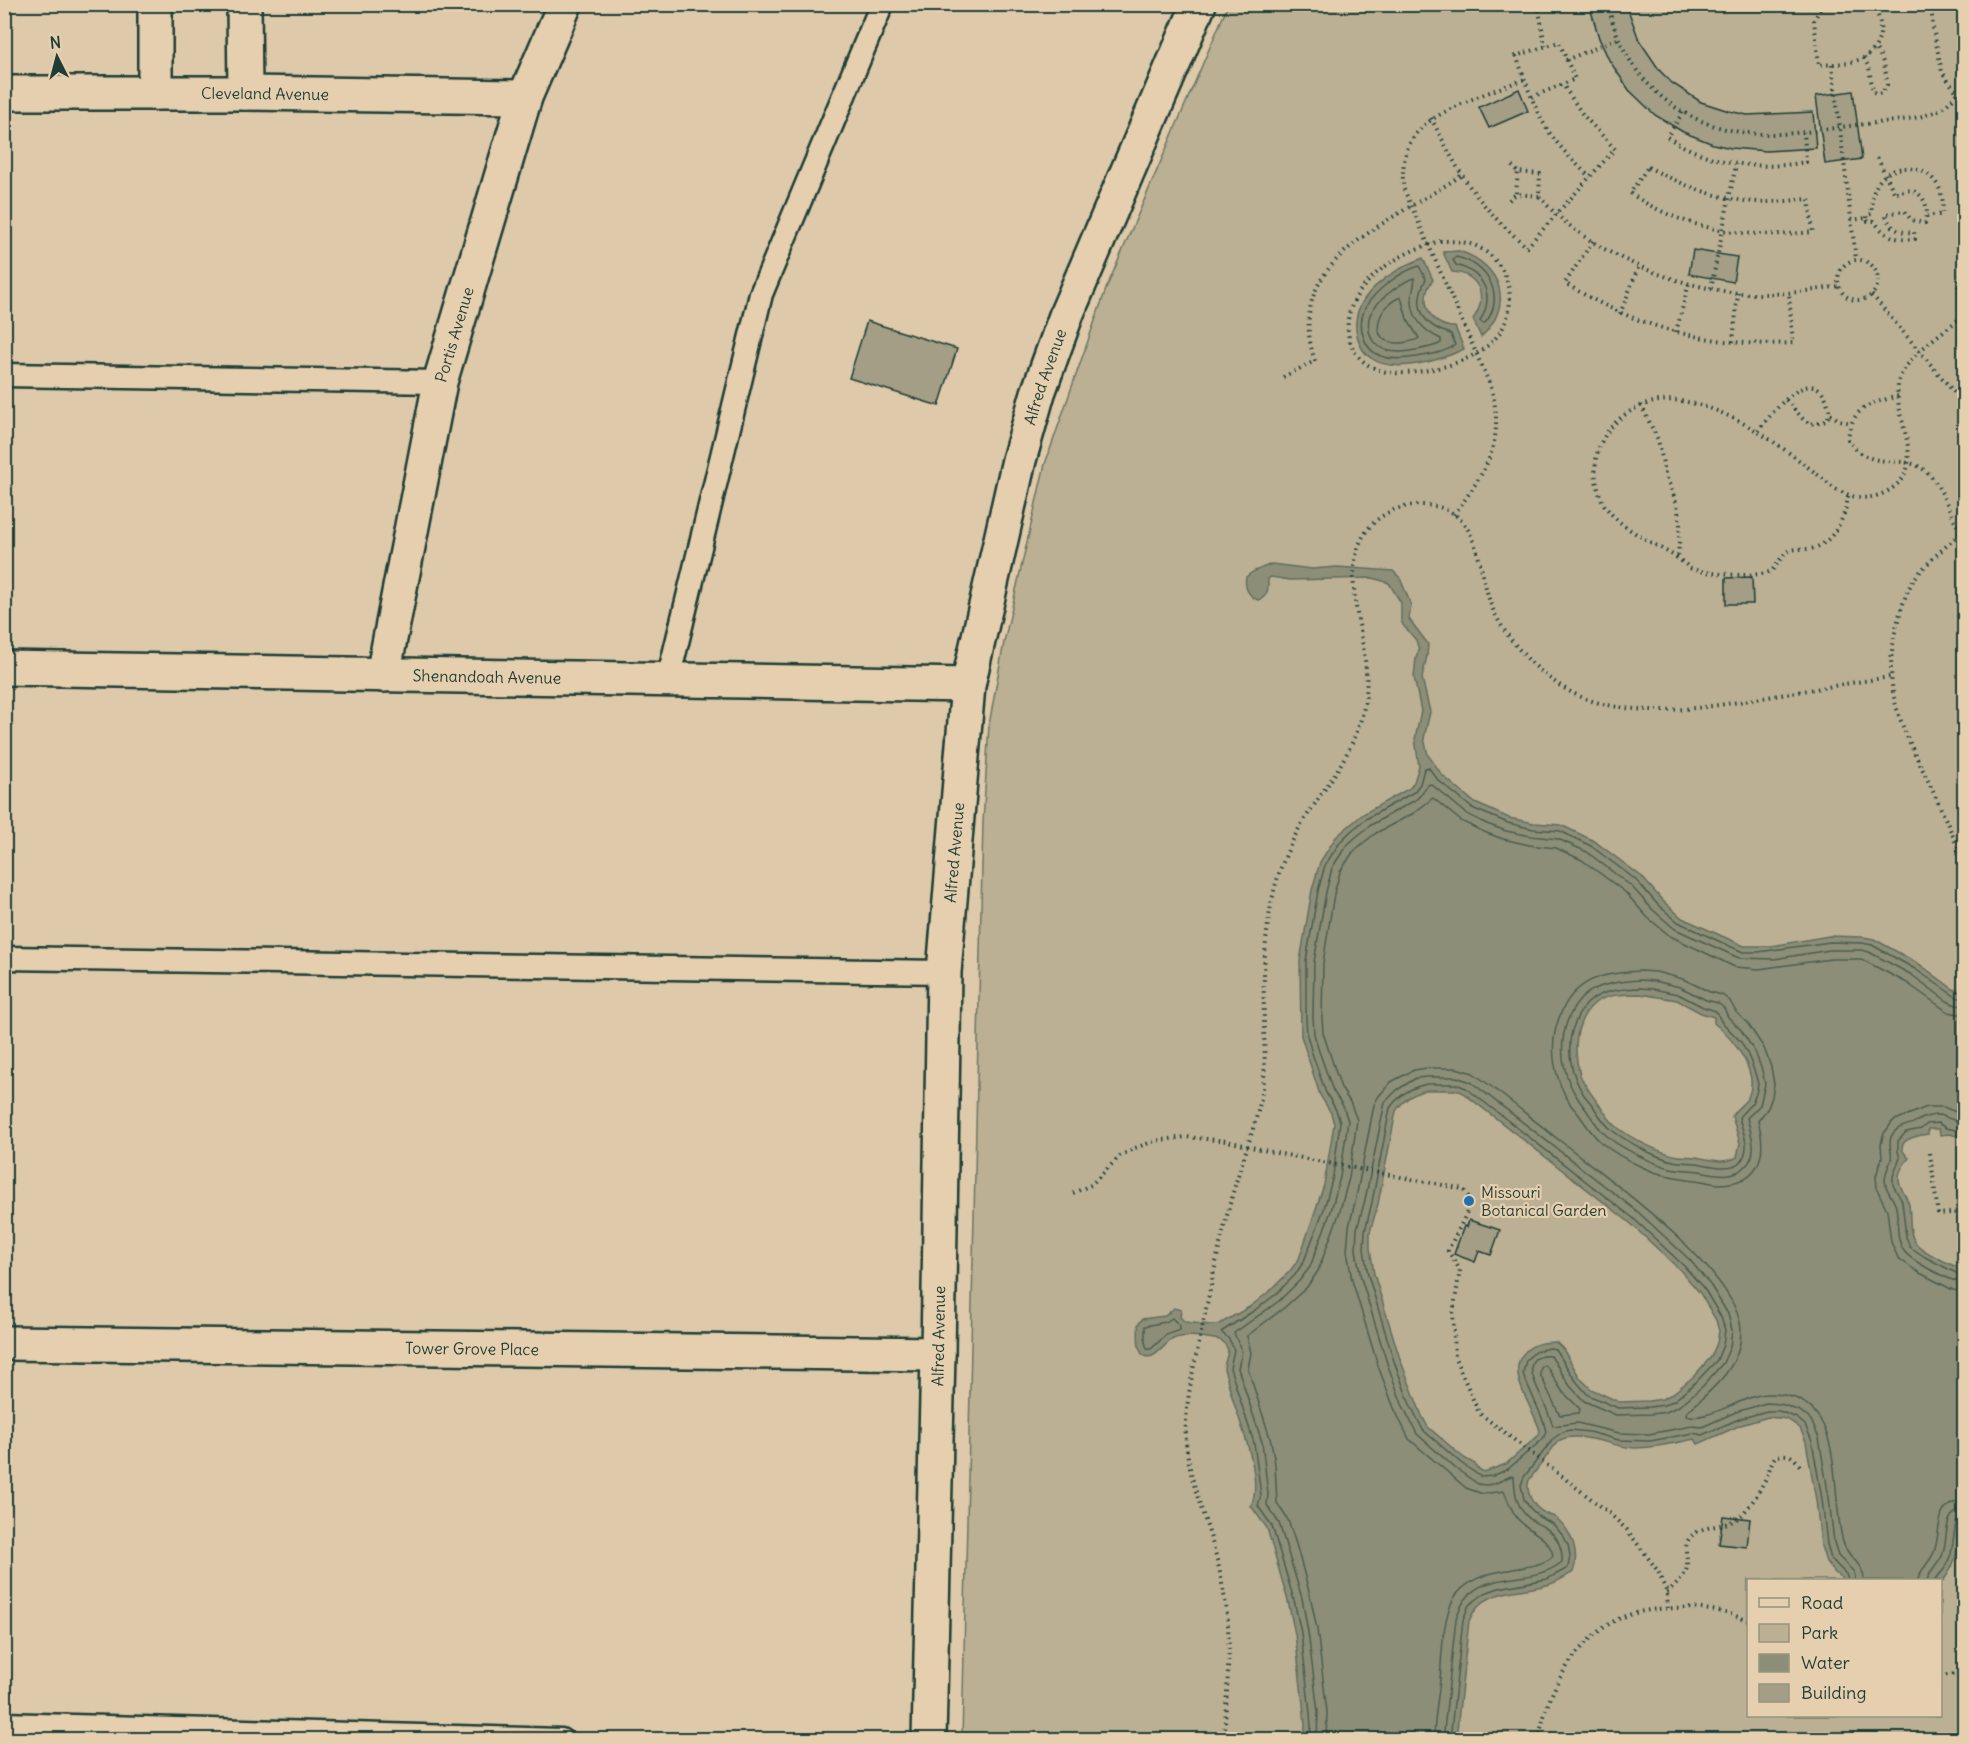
<svg xmlns="http://www.w3.org/2000/svg" width="1969" height="1744" viewBox="0 0 1969 1744" font-family="Delius,sans-serif">
	<style>
		.green { fill: #bbaf94; stroke: #6d7664; stroke-width: 1.5; fill-rule: evenodd }
		.water { fill: #8d8e78; stroke: #616e5d; stroke-width: 1.5; fill-rule: evenodd }
		.lines { fill: none; stroke-linecap: round; stroke-linejoin: round }
		.shore { stroke: #4b5d4f; stroke-width: 1.5 }
		.building { fill: #a39e85; stroke: #1f3d34; stroke-width: 1.5 }
		.service-casing { stroke: #1f3d34; stroke-width: 27 }
		.minor-casing { stroke: #1f3d34; stroke-width: 38 }
		.path { stroke: #1f3d34; stroke-width: 4; stroke-dasharray: 1.5 4.5; stroke-linecap: butt }
		.service { stroke: #e6cfaf; stroke-width: 22 }
		.minor { stroke: #e6cfaf; stroke-width: 33 }
		.poi-dot { fill: #1f6fb2; stroke: #e6cfaf; stroke-width: 2 }
		.labels { text-anchor: middle; stroke-width: 4.5; stroke-linejoin: round; paint-order: stroke }
		.street-label { font-size: 16px; fill: #1f3d34; stroke: #e6cfaf }
		.poi-label { font-size: 16px; fill: #1f3d34; stroke: #e6cfaf; text-anchor: start }
	</style>
	<rect width="100%" height="100%" fill="#dec9aa"/>
	<filter id="ink" filterUnits="userSpaceOnUse"><feTurbulence type="fractalNoise" baseFrequency=".0167" numOctaves="2"/><feDisplacementMap in="SourceGraphic" scale="12" xChannelSelector="R" yChannelSelector="G"/><feConvolveMatrix kernelMatrix="1 2 1 2 8 2 1 2 1" color-interpolation-filters="sRGB"/></filter>
	<g filter="url(#ink)">
		<path class="green" d="M1228,5H1964V1739L962,1740L983,822L989,725L1004,642L1045,464L1106,289ZM1748,1580H1940V1716H1748Z"/>
		<g class="water">
			<path d="M1459,251C1502,265 1515,305 1481,337L1473,319C1489,298 1479,273 1452,272L1443,252Z"/>
			<path d="M1423,258L1433,280C1417,299 1430,328 1455,327L1464,349C1441,360 1394,375 1371,358C1363,353 1359,344 1357,335C1348,296 1393,270 1423,258Z"/>
			<path d="M1271,564L1312,569L1337,567L1393,571L1400,578L1411,605L1409,619L1428,644L1427,656L1422,678L1430,712L1424,738L1428,755L1442,775L1475,803L1509,818L1534,823L1561,825L1594,841L1641,876L1663,901L1682,918L1744,946H1772L1829,936L1863,937L1874,939L1919,964L1953,989L1964,993V1138L1950,1134L1940,1135L1939,1129H1928V1134C1915,1136 1890,1141 1909,1158C1904,1164 1899,1170 1899,1178C1898,1188 1907,1195 1909,1205C1911,1216 1908,1232 1915,1242C1922,1253 1952,1265 1964,1270V1516C1955,1542 1962,1556 1943,1581L1845,1580L1835,1573L1826,1562L1821,1546L1816,1500L1806,1442L1800,1428L1787,1419L1768,1417L1741,1425L1698,1444L1695,1439C1675,1443 1655,1448 1635,1448C1611,1447 1579,1429 1558,1441L1529,1480C1525,1492 1533,1506 1543,1512C1547,1515 1552,1515 1556,1518C1572,1531 1580,1553 1573,1572C1565,1577 1556,1583 1547,1585C1517,1593 1482,1588 1469,1621L1456,1739H1303L1305,1726L1304,1713L1295,1634L1288,1601L1267,1528L1251,1506C1263,1480 1243,1431 1235,1406C1231,1394 1228,1381 1224,1369C1224,1356 1235,1351 1220,1340C1206,1338 1186,1333 1173,1339C1165,1343 1154,1361 1145,1356C1136,1352 1139,1333 1138,1325L1142,1319L1165,1316L1174,1308L1181,1310L1180,1317L1185,1322L1211,1325H1218L1251,1306L1271,1290L1290,1271L1299,1259L1324,1185L1334,1124L1331,1113L1320,1095L1301,1036L1300,961L1312,890L1320,862L1336,837L1363,814L1410,788L1414,782L1419,766L1415,739L1421,711L1414,677L1416,658L1419,650L1416,640L1403,625L1401,620V603L1389,583L1373,578L1290,580L1271,577L1268,579C1268,588 1269,597 1258,600C1248,596 1244,587 1246,577C1254,569 1262,569 1271,564ZM1640,994L1677,1000L1701,1013L1714,1017V1023C1732,1038 1759,1070 1749,1095C1746,1104 1736,1107 1732,1116L1740,1143L1737,1157C1725,1164 1714,1160 1701,1158C1694,1156 1686,1157 1679,1156C1659,1153 1632,1139 1617,1127C1608,1120 1604,1110 1597,1102C1591,1093 1584,1085 1580,1075C1573,1051 1574,1020 1595,1003C1606,994 1626,994 1640,994ZM1427,1090H1456L1462,1092L1629,1222L1680,1270L1700,1293L1716,1320L1719,1331L1717,1343L1711,1357L1693,1377L1672,1394L1662,1399L1649,1401L1619,1402L1591,1389L1580,1378L1563,1349L1556,1342C1544,1342 1533,1343 1525,1352C1504,1372 1534,1408 1540,1431L1539,1435L1506,1464L1484,1472L1477,1468L1475,1464L1464,1458L1428,1427L1422,1416L1400,1359L1374,1274L1370,1248V1232L1378,1204L1396,1111C1403,1100 1414,1093 1427,1090Z"/>
		</g>
		<g class="lines">
			<g class="shore">
				<path d="M1456,257C1487,263 1507,297 1485,323H1482L1480,321C1496,294 1483,273 1456,265L1453,260Z"/>
				<path d="M1419,266L1426,279C1412,306 1422,326 1451,334L1455,345C1444,353 1429,355 1416,357C1394,361 1369,360 1363,335C1360,326 1361,317 1365,308C1375,290 1400,272 1419,266Z"/>
				<path d="M1414,278C1416,284 1412,290 1412,297C1411,317 1423,331 1441,339V343C1432,348 1421,349 1410,351C1393,354 1373,351 1369,331C1368,324 1368,318 1371,313C1376,303 1386,295 1394,289C1400,285 1407,280 1414,278Z"/>
				<path d="M1401,297L1407,319L1419,338C1414,342 1407,342 1401,343C1365,345 1377,305 1401,297Z"/>
				<path d="M1640,971L1656,972L1683,979L1710,992L1722,995L1730,1001L1736,1012L1748,1024L1764,1048L1771,1067L1774,1084L1772,1097L1768,1108L1758,1121C1768,1156 1759,1184 1718,1184C1710,1183 1703,1181 1695,1180C1677,1177 1660,1176 1642,1167C1629,1161 1614,1153 1603,1144C1593,1136 1587,1126 1580,1116C1577,1112 1574,1109 1571,1105C1554,1080 1548,1047 1559,1018C1573,979 1602,973 1640,971Z"/>
				<path d="M1640,980L1654,981L1680,987L1706,1000L1718,1003L1724,1008L1728,1017L1741,1030L1755,1052L1762,1070L1765,1084L1760,1105L1747,1118C1751,1134 1759,1152 1746,1166C1734,1179 1714,1174 1699,1171C1691,1170 1684,1170 1676,1169C1666,1168 1655,1163 1646,1159C1633,1153 1617,1145 1607,1136C1598,1128 1593,1120 1587,1111C1585,1107 1581,1104 1579,1100C1563,1078 1558,1048 1567,1022C1580,987 1605,982 1640,980Z"/>
				<path d="M1640,988L1653,989L1678,994L1703,1007L1716,1011L1721,1021L1741,1042L1748,1055L1755,1073L1758,1084L1756,1094L1752,1103L1739,1117C1742,1131 1752,1147 1741,1161C1732,1171 1713,1166 1702,1164C1694,1162 1686,1163 1679,1162C1669,1161 1657,1156 1648,1152C1637,1146 1623,1139 1613,1131C1604,1124 1599,1115 1593,1106C1590,1102 1587,1099 1584,1095C1571,1075 1565,1048 1574,1025C1586,993 1609,989 1640,988Z"/>
				<path d="M1427,1084H1456L1466,1088L1633,1218L1684,1266L1705,1290L1721,1317L1725,1330L1723,1345L1717,1360L1697,1381L1675,1400L1664,1405L1650,1407L1618,1408L1588,1395L1576,1381L1555,1349L1550,1348L1536,1351L1526,1360L1523,1374L1543,1420L1546,1432L1543,1439L1508,1469L1493,1476L1481,1477L1461,1463L1423,1430L1409,1402L1394,1361L1368,1275L1364,1249L1365,1231L1372,1202L1390,1108C1399,1095 1412,1087 1427,1084Z"/>
				<path d="M1964,1115L1943,1107H1927L1893,1121L1883,1135L1881,1145L1882,1157L1876,1176L1877,1189L1887,1210L1891,1242L1898,1258L1918,1272L1953,1290L1964,1292"/>
				<path d="M1964,1124C1958,1122 1944,1116 1939,1115C1930,1115 1925,1117 1917,1121C1908,1127 1897,1124 1891,1137C1888,1145 1893,1153 1891,1160C1888,1169 1883,1176 1886,1186C1888,1193 1894,1199 1896,1207C1899,1221 1895,1238 1904,1251C1912,1262 1952,1282 1964,1283"/>
				<path d="M1964,1132L1946,1128L1938,1123L1927,1124L1921,1129L1906,1132L1898,1141V1151L1900,1158L1893,1176V1185L1902,1201L1906,1237L1910,1247L1925,1257L1960,1275H1964"/>
				<path d="M1172,1318L1180,1326V1330L1166,1335L1151,1349H1147L1145,1342V1326L1166,1322Z"/>
				<path d="M1544,1365L1547,1367L1562,1391L1580,1409L1579,1413L1561,1415L1559,1414L1540,1374L1541,1368Z"/>
				<path d="M1918,1580C1920,1569 1930,1563 1934,1552C1942,1531 1933,1502 1964,1501"/>
				<path d="M1927,1580C1930,1571 1938,1565 1942,1556C1949,1541 1941,1511 1964,1510"/>
				<path d="M1935,1580L1945,1568L1951,1554L1956,1522L1960,1518H1964"/>
				<path d="M1309,1740L1311,1727L1310,1713L1301,1633L1294,1600L1272,1526L1258,1506L1261,1495L1254,1443L1230,1368L1234,1350L1229,1339L1221,1332L1255,1310L1275,1295L1295,1275L1304,1261L1324,1209L1333,1176L1340,1122L1336,1110L1326,1093L1312,1053L1307,1035L1306,1018V961L1318,891L1325,865L1341,841L1351,831L1366,819L1414,792L1420,784L1424,769L1428,767L1438,780L1472,808L1508,823L1533,829L1560,831L1591,846L1636,880L1658,905L1678,922L1727,945L1743,952H1758L1830,942L1862,943L1872,945L1915,969L1956,997L1964,999"/>
				<path d="M1317,1740L1318,1712L1308,1632L1302,1598L1279,1523L1267,1505L1268,1494L1262,1442L1238,1368L1242,1352L1234,1333L1279,1301L1300,1280L1310,1267L1331,1211L1340,1177L1348,1121L1343,1106L1333,1091L1319,1051L1314,1034L1313,1017L1314,962L1326,892L1332,868L1346,846L1356,837L1371,825L1417,799L1428,785L1431,784L1467,814L1487,824L1506,831L1531,836L1558,839L1587,852L1631,886L1653,910L1675,929L1739,958L1774,959L1830,950H1861L1869,952L1912,975L1947,1001L1956,1005L1964,1006"/>
				<path d="M1326,1740L1327,1712L1317,1629L1310,1595L1296,1544L1288,1520L1277,1503L1275,1464L1271,1441L1248,1369L1251,1353L1247,1336L1285,1307L1307,1287L1318,1271L1339,1214L1349,1178L1357,1120L1350,1102L1341,1088L1328,1048L1323,1033L1322,1017L1323,963L1334,894L1340,872L1353,852L1362,844L1376,833L1414,813L1433,798L1461,821L1484,832L1503,839L1529,845L1556,848L1582,860L1625,892L1647,917L1670,936L1735,967L1759,969L1831,959H1861L1907,983L1948,1012L1964,1015"/>
				<path d="M1434,1740C1434,1720 1438,1699 1440,1680C1442,1656 1442,1619 1454,1598C1463,1584 1481,1575 1497,1572C1512,1568 1544,1567 1553,1556C1550,1536 1528,1532 1517,1518C1511,1510 1508,1500 1504,1491L1483,1494L1466,1488L1409,1439L1394,1408L1378,1366L1352,1280L1347,1251L1349,1227L1356,1198L1374,1105L1378,1097L1391,1082L1414,1070L1427,1068H1456L1473,1073C1504,1095 1533,1120 1563,1143C1607,1178 1742,1274 1741,1332C1741,1368 1711,1390 1687,1412L1686,1415C1708,1423 1742,1395 1768,1394C1849,1391 1829,1491 1843,1542C1847,1558 1864,1563 1864,1580"/>
				<path d="M1443,1740L1456,1619C1473,1562 1528,1590 1562,1562C1563,1550 1558,1536 1547,1529C1538,1523 1532,1523 1524,1513C1515,1501 1515,1490 1514,1477L1511,1476L1494,1484L1485,1485L1478,1484L1455,1468L1417,1434L1402,1404L1387,1363L1361,1278L1356,1250L1357,1229L1365,1200L1385,1102L1397,1090L1416,1078L1427,1077H1456L1471,1082L1638,1212L1690,1260L1711,1286L1728,1314L1732,1330L1730,1347L1723,1363L1703,1386L1679,1406L1666,1412L1652,1414L1616,1415L1584,1401L1570,1386L1551,1356C1518,1353 1535,1383 1542,1398C1546,1407 1550,1417 1553,1426L1577,1423L1619,1433L1649,1434L1692,1426L1702,1427L1736,1412L1766,1403L1781,1404L1800,1411L1811,1420L1819,1438L1829,1498L1834,1542L1838,1556L1854,1572L1855,1580"/>
				<path d="M1450,1740L1463,1620L1469,1605L1485,1593L1499,1588L1547,1579L1568,1568L1570,1555L1568,1545L1564,1537L1553,1524L1539,1517L1530,1508L1524,1499L1521,1485L1524,1477L1554,1438L1563,1432L1570,1430L1589,1432L1619,1440L1650,1441L1693,1433L1702,1435L1739,1419L1767,1411H1779L1797,1418L1805,1425L1812,1441L1822,1499L1827,1544L1831,1559L1846,1574L1848,1580"/>
			</g>
		</g>
		<g class="building">
			<path d="M1589,4H1626L1639,40L1660,71L1672,83L1701,102L1729,111L1747,115L1813,112L1816,148L1766,151L1731,148L1713,144L1683,132L1655,115L1629,90L1609,60L1599,38Z"/>
			<path d="M1519,89L1528,111L1489,128L1479,107Z"/>
			<path d="M1853,91L1862,159L1825,164L1816,96Z"/>
			<path d="M1693,250L1737,257L1733,282L1689,274Z"/>
			<path d="M867,321L957,349L939,406L849,378Z"/>
			<path d="M1752,577L1753,604H1726V578Z"/>
			<path d="M1469,1220L1500,1230L1491,1255L1479,1251L1475,1262L1454,1254L1464,1226L1467,1227Z"/>
			<path d="M1723,1516L1750,1519L1747,1547L1719,1544Z"/>
		</g>
		<g class="lines">
			<g class="service-casing">
				<g id="service">
					<path d="M4,375L440,382"/>
					<path d="M668,680L761,294L882,4"/>
					<path d="M4,958L944,972"/>
					<path d="M4,1724L561,1740"/>
				</g>
			</g>
			<g class="minor-casing">
				<g id="minor">
					<path d="M244,4L245,93"/>
					<path id="s1" d="M4,93H245L525,97"/>
					<path d="M155,93V4"/>
					<path id="s2" d="M4,668L968,685"/>
					<path id="s3" d="M383,675L440,382L525,97L565,4"/>
					<path id="s4" d="M4,1343L938,1354"/>
					<path id="s5" d="M929,1740L938,1354L944,972L968,685L1019,460L1038,393L1067,313L1199,4"/>
				</g>
			</g>
			<g class="path">
				<path d="M1538,4L1545,46"/>
				<path d="M1608,4C1624,82 1685,132 1764,134C1795,135 1826,129 1856,125C1880,122 1915,121 1937,111C1945,108 1952,99 1958,93"/>
				<path d="M1823,4L1814,20L1819,65C1832,64 1848,64 1861,59C1883,50 1886,21 1871,4"/>
				<path d="M1931,4L1933,28L1942,72L1964,102"/>
				<path d="M1864,58L1869,68L1873,92L1878,94L1882,93L1887,85C1886,70 1884,60 1875,48"/>
				<path d="M1566,60L1617,39"/>
				<path d="M1832,64L1856,260"/>
				<path d="M1532,97L1575,79L1559,42L1516,56C1526,81 1534,110 1549,132C1561,149 1575,163 1590,177"/>
				<path d="M1683,112L1667,137C1710,164 1757,171 1806,162L1804,132"/>
				<path d="M1431,118C1441,137 1451,157 1462,175C1479,202 1503,227 1527,247L1615,149L1583,115L1563,85"/>
				<path d="M1512,166L1518,172"/>
				<path d="M1648,167C1684,186 1726,203 1767,202C1781,202 1795,200 1809,199L1813,232C1748,239 1685,231 1630,193Z"/>
				<path d="M1539,196L1516,194L1518,172L1540,174L1539,196C1584,250 1668,285 1738,293C1771,296 1805,292 1839,286"/>
				<path d="M1509,200L1516,194"/>
				<path d="M1867,218V215L1872,214C1865,150 1952,155 1942,215H1927"/>
				<path d="M1851,220L1867,218L1868,221H1874C1884,236 1897,241 1915,239L1914,232C1898,233 1891,229 1885,214L1905,211L1911,220L1925,223C1932,202 1917,182 1895,194L1876,155"/>
				<path d="M1440,241C1452,241 1464,241 1476,246C1516,265 1522,320 1486,347C1464,364 1432,371 1405,373C1349,377 1330,322 1366,284C1385,262 1412,249 1440,241Z"/>
				<path d="M1593,241L1565,283C1634,327 1712,348 1793,343L1789,293"/>
				<circle cx="1858" cy="280" r="20"/>
				<path d="M1964,269C1956,283 1957,295 1964,309"/>
				<path d="M1711,288L1736,164"/>
				<path d="M1872,295L1964,404"/>
				<path d="M1620,314L1639,266"/>
				<path d="M1676,332L1689,283"/>
				<path d="M1733,342L1738,293"/>
				<path d="M1283,377L1315,361C1288,280 1351,242 1411,206C1428,196 1445,186 1462,175"/>
				<path d="M1898,396C1870,404 1852,406 1848,439C1868,473 1901,453 1923,469C1941,482 1950,514 1961,533"/>
				<path d="M1786,400L1803,419L1810,424L1826,421L1830,414"/>
				<path d="M1641,405L1658,440L1665,473L1677,504L1680,524L1678,558"/>
				<path d="M1758,431C1768,418 1800,375 1819,389C1827,395 1828,406 1830,414L1839,420L1851,423"/>
				<path d="M1848,496C1846,515 1835,541 1814,548C1807,550 1799,548 1791,550C1781,554 1779,564 1772,570C1762,579 1702,574 1690,568C1684,563 1678,558 1671,554C1650,541 1624,530 1608,510C1602,504 1599,493 1597,485C1585,432 1637,391 1687,402C1744,414 1791,454 1836,489C1852,498 1866,501 1884,493C1938,467 1884,411 1901,375C1912,352 1945,331 1964,315"/>
				<path d="M1454,515C1486,470 1506,444 1491,387L1403,187C1401,139 1418,124 1459,105C1480,95 1503,87 1525,79"/>
				<path d="M1964,530C1948,545 1929,560 1915,578C1906,590 1901,610 1897,624C1880,692 1902,726 1930,785C1942,810 1952,835 1964,860"/>
				<path d="M1930,1153L1938,1214L1964,1212"/>
				<path d="M1073,1193L1091,1185L1120,1156L1135,1148L1155,1141L1186,1137L1227,1141L1276,1153L1463,1189L1470,1199C1468,1216 1455,1234 1448,1251L1460,1270L1453,1313L1455,1358L1479,1413L1607,1511L1627,1530L1658,1571L1667,1593L1668,1608"/>
				<path d="M1667,1593C1675,1586 1685,1577 1687,1567C1688,1557 1683,1548 1689,1539C1701,1523 1725,1529 1739,1517C1752,1506 1761,1488 1768,1474C1770,1468 1771,1462 1775,1457C1788,1452 1794,1456 1801,1468"/>
				<path d="M1940,1676L1964,1673"/>
				<path d="M1224,1740C1226,1702 1230,1662 1228,1625C1227,1610 1224,1594 1221,1578C1212,1527 1182,1474 1186,1421C1188,1387 1197,1353 1204,1319C1213,1275 1222,1232 1234,1189C1243,1158 1258,1119 1263,1088C1266,1067 1264,1044 1264,1022C1263,975 1264,925 1277,880C1283,859 1293,838 1304,820C1329,782 1357,748 1365,702C1374,649 1340,592 1360,543C1370,518 1395,505 1421,505C1484,505 1475,570 1494,612C1511,648 1551,687 1589,700C1648,719 1709,707 1768,697C1809,690 1849,683 1890,677"/>
				<path d="M1539,1740C1545,1696 1571,1648 1609,1624C1630,1611 1656,1608 1681,1608C1703,1608 1728,1611 1748,1621"/>
			</g>
			<use href="#service" class="service"/>
			<use href="#minor" class="minor"/>
		</g>
	</g>
	<circle class="poi-dot" cx="1469" cy="1201" r="6"/>
	<g class="labels">
		<g class="street-label">
			<text dy="6" stroke="none"><textPath href="#s1" startOffset="261">Cleveland Avenue</textPath></text>
			<text dy="6" stroke="none"><textPath href="#s3" startOffset="348">Portis Avenue</textPath></text>
			<text dy="6" stroke="none"><textPath href="#s5" startOffset="1374">Alfred Avenue</textPath></text>
			<text dy="6" stroke="none"><textPath href="#s2" startOffset="483">Shenandoah Avenue</textPath></text>
			<text dy="6" stroke="none"><textPath href="#s5" startOffset="888">Alfred Avenue</textPath></text>
			<text dy="6" stroke="none"><textPath href="#s5" startOffset="404">Alfred Avenue</textPath></text>
			<text dy="6" stroke="none"><textPath href="#s4" startOffset="468">Tower Grove Place</textPath></text>
		</g>
		<g class="poi-label">
			<text x="1481" y="1198">Missouri<tspan x="1481" dy="18">Botanical Garden</tspan></text>
		</g>
	</g>
	<rect width="1969" height="1744" fill="none" stroke="#e6cfaf" stroke-width="24"/>
	<rect x="12" y="12" width="1945" height="1720" fill="none" stroke="#1f3d34" stroke-width="2" filter="url(#ink)"/>
	<rect x="1747" y="1579" width="195" height="138" fill="#e6cfaf" stroke="#96957e" stroke-width="1.5"/>
	<rect x="1759" y="1598" width="30" height="9" fill="#e6cfaf" stroke="#96957e" stroke-width="1.5"/>
	<text x="1801" y="1609" font-size="18" fill="#1f3d34">Road</text>
	<rect x="1759" y="1624" width="30" height="18" fill="#bbaf94" stroke="#96957e" stroke-width="1.5"/>
	<text x="1801" y="1639" font-size="18" fill="#1f3d34">Park</text>
	<rect x="1759" y="1654" width="30" height="18" fill="#8d8e78" stroke="#96957e" stroke-width="1.5"/>
	<text x="1801" y="1669" font-size="18" fill="#1f3d34">Water</text>
	<rect x="1759" y="1684" width="30" height="18" fill="#a39e85" stroke="#96957e" stroke-width="1.5"/>
	<text x="1801" y="1699" font-size="18" fill="#1f3d34">Building</text>
	<g transform="translate(57 57) rotate(354)" stroke="#e6cfaf" stroke-width="4.5" paint-order="stroke">
	<path d="M0-4.5L10 22L0 15L-10 22Z" fill="#1f3d34"/>
	<text y="-9" font-size="16" font-weight="bold" text-anchor="middle" fill="#1f3d34">N</text>
	</g>
</svg>
